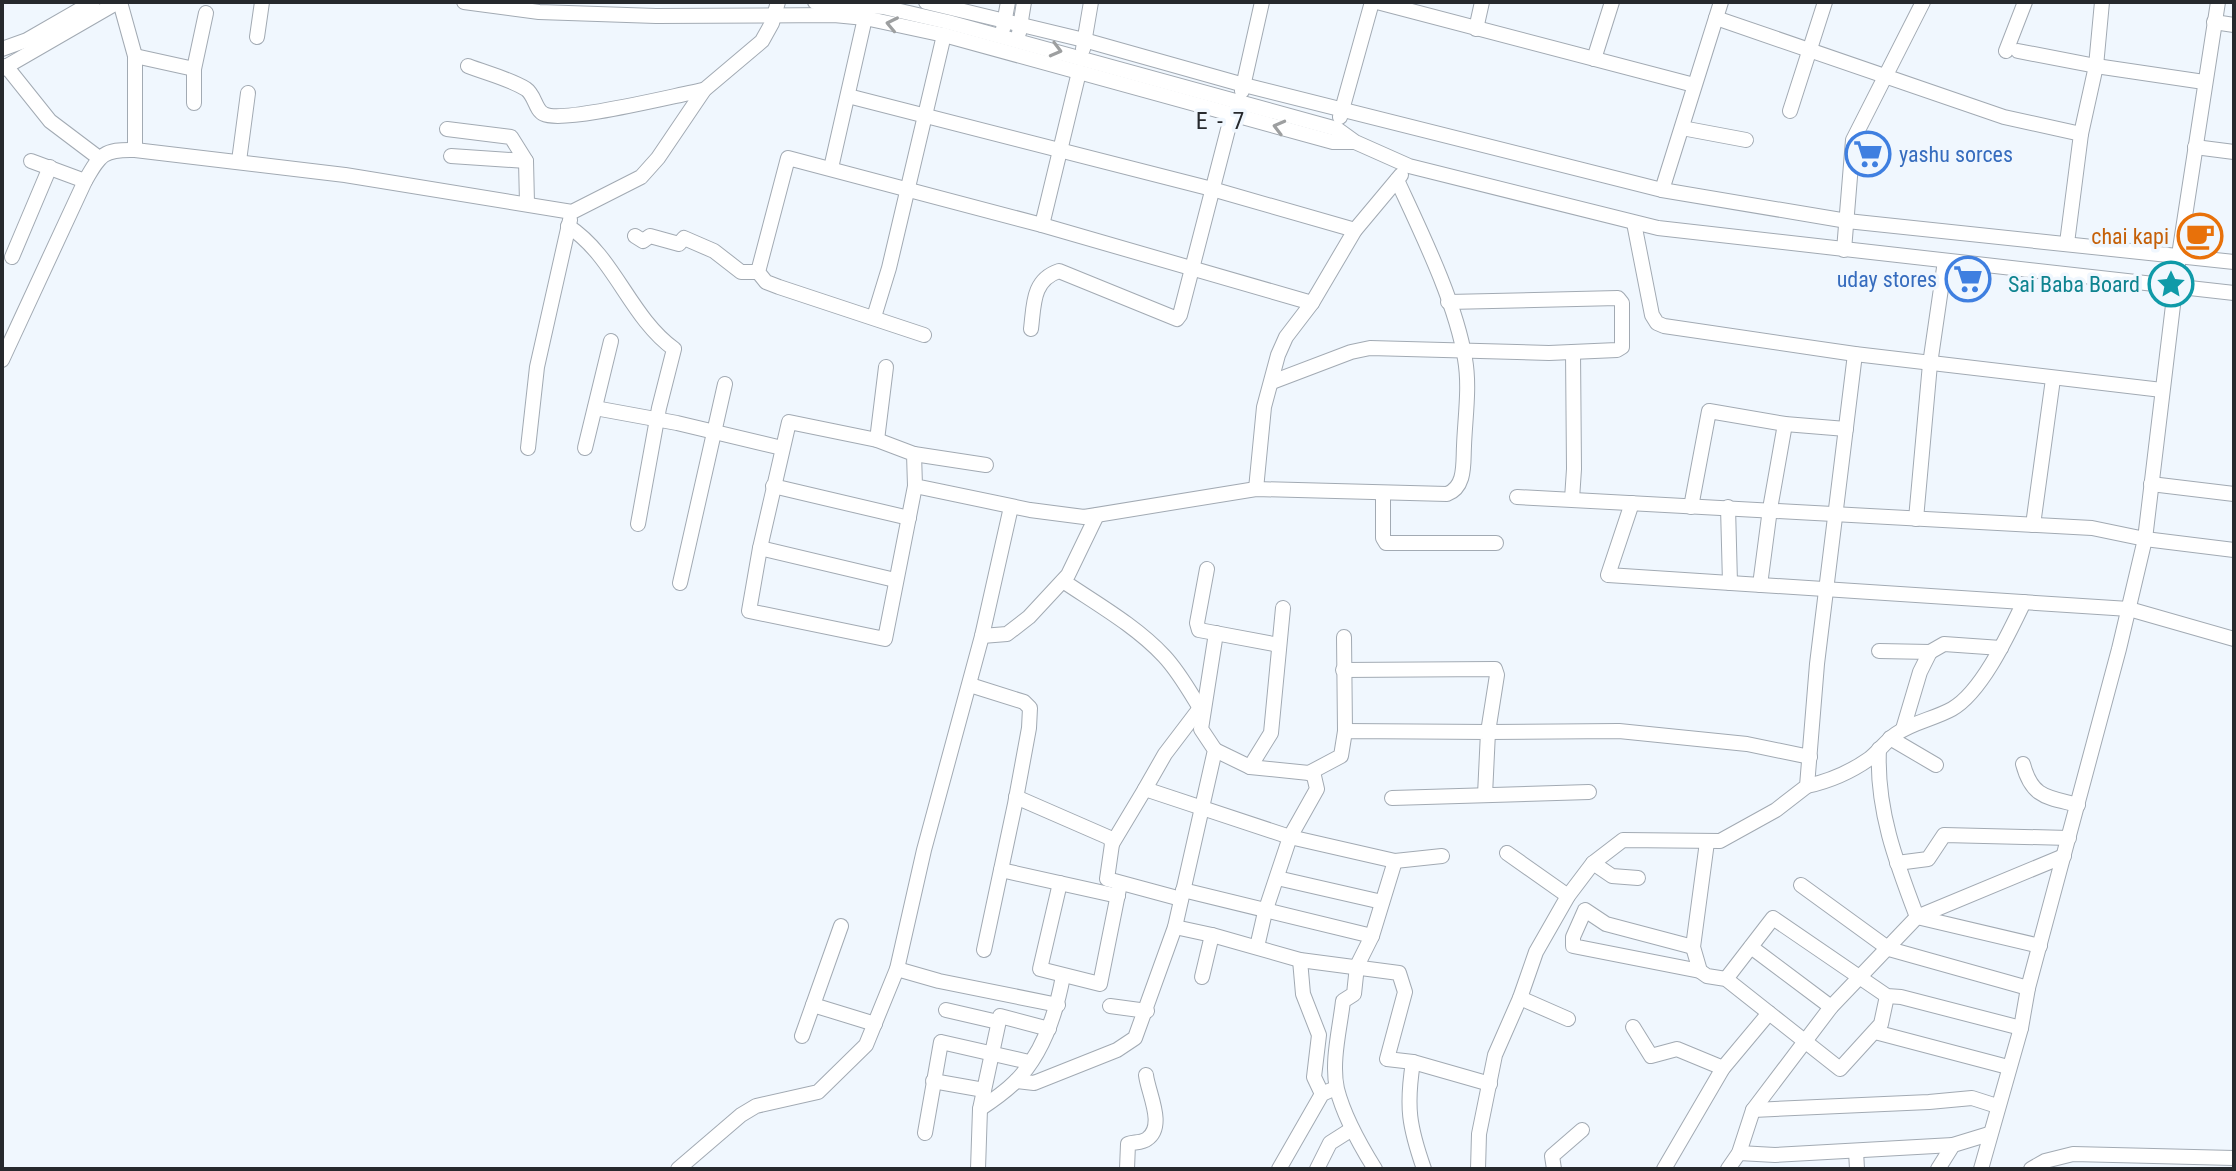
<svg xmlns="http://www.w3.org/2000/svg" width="2236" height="1171" viewBox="0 0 2236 1171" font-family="'Roboto Condensed',sans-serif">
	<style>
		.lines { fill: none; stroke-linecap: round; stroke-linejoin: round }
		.minor-casing { stroke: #a2aab3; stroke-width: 16 }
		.minor { stroke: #fff; stroke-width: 14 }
		.oneway { stroke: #9d9fa0 }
		.labels { text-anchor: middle; stroke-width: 7; stroke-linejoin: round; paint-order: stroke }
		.shop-label { font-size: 22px; fill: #366cbe; stroke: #f0f7fe; text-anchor: start }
		.food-label { font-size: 22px; fill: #c56008; stroke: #f0f7fe; text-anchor: end }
		.culture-label { font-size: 22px; fill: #0d838f; stroke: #f0f7fe; text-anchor: end }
		.neighbourhood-label { font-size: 24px; letter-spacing: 2px; fill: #26292d; stroke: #f0f7fe }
	</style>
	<rect width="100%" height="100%" fill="#f0f7fe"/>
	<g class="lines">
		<g class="minor-casing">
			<g id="minor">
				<path d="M120,2L135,56V150"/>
				<path d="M464,2L539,12L656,16L834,15L865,18L944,35L1333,142H1354"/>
				<path d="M815,2L883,7L948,22L1337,129L1355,142L1409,166L1658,228L2234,293"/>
				<path d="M926,2L1084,40L1244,85L1662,190L1847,221L2234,262"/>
				<path d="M1377,2L1694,85"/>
				<path d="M1716,18L2004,117L2081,134"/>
				<path d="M2214,22L2234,25"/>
				<path d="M1003,29L1008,2"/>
				<path d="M1476,29L1482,2"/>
				<path d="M1019,33L1024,2"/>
				<path d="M257,37L262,2"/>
				<path d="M2,49L27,40L93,2"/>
				<path d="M1083,49L1091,2"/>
				<path d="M2006,51L2025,2"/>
				<path d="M2018,51L2096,66L2204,82"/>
				<path d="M135,56L194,69"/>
				<path d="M1594,59L1612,2"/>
				<path d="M6,66L50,121L99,158"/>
				<path d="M468,66C486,73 510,79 526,89C535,95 535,110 544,114C562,124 676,95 704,90"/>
				<path d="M2,69L118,2"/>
				<path d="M1242,91L1262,2"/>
				<path d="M848,96L1212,189L1355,230"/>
				<path d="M194,103V69L206,13"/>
				<path d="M1790,111L1825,2"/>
				<path d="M1340,117L1372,2"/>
				<path d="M1682,128L1746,140"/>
				<path d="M447,129L511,137L526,161L527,203"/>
				<path d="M2195,147L2234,152"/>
				<path d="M451,156L526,161"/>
				<path d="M31,161L85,181"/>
				<path d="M239,161L248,93"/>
				<path d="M831,168L865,18"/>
				<path d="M1662,190L1721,2"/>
				<path d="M1634,223L1652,315L1657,323L1664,326L1855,354L2162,390"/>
				<path d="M1042,225L1079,72"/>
				<path d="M568,226C615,257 629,316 674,349L659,408L638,524"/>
				<path d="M635,236L643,241L650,236L679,244L684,238L714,251L741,272H758"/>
				<path d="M2067,243L2081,134L2096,66L2102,2"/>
				<path d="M1844,250L1853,140L1923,2"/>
				<path d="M12,257L50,167"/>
				<path d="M874,317L889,268L944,35"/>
				<path d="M1031,329C1034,305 1032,280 1059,271L1177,319L1180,315L1232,114"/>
				<path d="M924,335L779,287L766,282L758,272L788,158L1042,225L1312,303"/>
				<path d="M2,360L85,181C100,155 103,149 135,150L345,175L572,212L641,177L658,158L704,90L762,41L772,23L778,2"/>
				<path d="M1272,382L1351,352L1370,348L1549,353L1617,350L1622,347V303L1618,298L1448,302"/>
				<path d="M595,408L677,423L782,448"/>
				<path d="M877,440L886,367"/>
				<path d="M528,448L537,367L570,220"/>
				<path d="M585,448L611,341"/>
				<path d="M914,454L986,465"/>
				<path d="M2151,484L2234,494"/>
				<path d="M773,486L909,518"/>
				<path d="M915,486L885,639L749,611L760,548L789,422L877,440L914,454L915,486L1030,510L1084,517L1256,489L1447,494C1466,487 1463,463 1464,446C1465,418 1470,387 1465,359C1456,303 1421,232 1397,180"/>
				<path d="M1256,489L1264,407L1278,355L1286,337L1312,303L1355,230L1401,175"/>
				<path d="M1383,493V538L1386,543H1496"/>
				<path d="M1517,497L2092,528L2145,539L2234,550"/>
				<path d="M1572,499L1574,469L1573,352"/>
				<path d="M1632,503L1608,575L2129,609L2234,639"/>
				<path d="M1691,507L1709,411L1785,424L1846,429"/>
				<path d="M1728,507L1730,583"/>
				<path d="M1916,519L1930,364L1945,261"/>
				<path d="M2033,525L2053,379"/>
				<path d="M760,548L895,580"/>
				<path d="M1207,569L1197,623L1199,630L1279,645"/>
				<path d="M1063,581C1097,604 1136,626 1164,656C1180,673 1191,694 1203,713"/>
				<path d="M680,583L725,384"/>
				<path d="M1760,585L1770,509L1785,424"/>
				<path d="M982,636L1007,634L1029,617L1068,575L1097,515"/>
				<path d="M1344,637L1345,731"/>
				<path d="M1879,651L1930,652L1944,644L2001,648"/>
				<path d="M1343,670L1495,669L1497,675L1488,732L1619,731L1747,744L1810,757"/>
				<path d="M970,685L1024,702L1030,708L1029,728L1015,804L984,950"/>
				<path d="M1200,708L1165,754L1145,789L1290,837L1395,861L1442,856"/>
				<path d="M1903,729L1920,672L1930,652"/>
				<path d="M1890,738L1936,765"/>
				<path d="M1879,749C1876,809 1896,862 1917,917L2040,946"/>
				<path d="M1215,750L1250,767L1309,773L1314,776L1317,789L1290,837L1265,912L1257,947"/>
				<path d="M2023,764C2032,798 2047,797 2078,805"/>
				<path d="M1250,767L1271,733L1283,608"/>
				<path d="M1309,773L1341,756L1345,731L1488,732L1485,795"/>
				<path d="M1807,786C1830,781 1849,773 1869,759C1878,752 1886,741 1896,734C1913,722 1934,719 1952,709C1982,692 2009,633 2024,602"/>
				<path d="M1016,797L1110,838L1112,844L1107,879L1181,899"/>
				<path d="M1392,798L1589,792"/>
				<path d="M1707,842L1693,947L1700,971L1707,976L1726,979L1840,1069L1881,1024L1887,996"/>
				<path d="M1112,844L1145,789"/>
				<path d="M1507,853L1568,896"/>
				<path d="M1593,863L1612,876L1638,878"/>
				<path d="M1897,863L1928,859L1944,835L2069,838"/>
				<path d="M1001,870L1118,896"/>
				<path d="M1277,878L1382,902"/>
				<path d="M1060,883L1040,969L1100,984L1120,884"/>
				<path d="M1801,885L1889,949L2028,988"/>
				<path d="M1183,890L1372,936"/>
				<path d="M1175,927L1212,935L1300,960L1399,973L1405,992L1387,1059L1413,1062L1490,1084"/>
				<path d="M1693,947L1606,924L1585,910L1573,937V946L1578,947L1700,971"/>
				<path d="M1751,947L1831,1007"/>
				<path d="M1300,960L1303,994L1319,1035L1314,1077L1322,1094"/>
				<path d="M897,969L939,981L1058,1005"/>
				<path d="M1202,977L1212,935"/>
				<path d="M1726,979L1773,918L1887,996L1901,997L2021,1028"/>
				<path d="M1520,998L1568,1019"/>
				<path d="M813,1005L875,1024"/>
				<path d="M1110,1006L1147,1011"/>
				<path d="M946,1010L998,1022"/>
				<path d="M1633,1027L1651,1056L1677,1049L1723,1068"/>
				<path d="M1875,1032L2008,1067"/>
				<path d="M802,1036L841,926"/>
				<path d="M1413,1062C1406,1107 1409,1126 1424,1169"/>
				<path d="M933,1081L984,1090"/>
				<path d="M1016,1081L1034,1083L1117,1050L1135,1038L1175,927L1215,750L1201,729L1216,633"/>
				<path d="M980,1109C992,1101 1005,1092 1015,1082C1043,1054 1056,1014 1063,976"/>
				<path d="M1753,1110L1929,1102L1972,1098L1997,1106"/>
				<path d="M925,1133L941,1042L1029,1062"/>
				<path d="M1856,1151L1857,1169"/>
				<path d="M1739,1153L1775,1155L1953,1145"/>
				<path d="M678,1169L741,1115L756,1106L818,1092L866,1045L897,969L924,850L982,636L1011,507"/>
				<path d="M978,1169L980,1109L1000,1016L1049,1029"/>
				<path d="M1127,1169L1128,1144C1133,1142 1142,1143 1147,1139C1166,1126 1148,1093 1146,1075"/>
				<path d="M1279,1169L1322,1094L1331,1090"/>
				<path d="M1317,1169L1330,1143L1352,1129"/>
				<path d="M1375,1169C1360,1145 1344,1117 1337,1089C1331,1062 1340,1028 1343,1001L1354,994L1357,966L1372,936L1395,861"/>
				<path d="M1478,1169L1479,1134L1495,1055L1520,998L1536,952L1568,896L1593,863L1623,840L1720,841L1776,810L1807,786L1817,664L1855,354"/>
				<path d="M1554,1169L1552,1156L1582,1130"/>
				<path d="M1664,1169L1723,1068L1769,1013"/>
				<path d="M1728,1169L1739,1153L1753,1110L1831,1007L1917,917L2064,856"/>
				<path d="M1938,1169L1953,1145L1989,1134"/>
				<path d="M1981,1169L2021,1028L2028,988L2119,649L2145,539L2179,255L2218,2"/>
				<path d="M2031,1169L2045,1161L2073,1154L2234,1158"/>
			</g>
		</g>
		<use href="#minor" class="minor"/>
	</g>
	<defs><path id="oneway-chevron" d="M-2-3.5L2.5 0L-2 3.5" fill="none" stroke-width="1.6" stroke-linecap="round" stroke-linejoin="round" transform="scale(2)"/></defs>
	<g class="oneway">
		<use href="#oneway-chevron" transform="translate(892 24) rotate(-168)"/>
		<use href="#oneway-chevron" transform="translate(1056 50) rotate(15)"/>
		<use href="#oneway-chevron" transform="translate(1279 127) rotate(-165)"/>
	</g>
	<defs>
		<g id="supermarket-ring" transform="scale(2.3)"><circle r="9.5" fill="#f0f7fe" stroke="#3f7fe0" stroke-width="1.5"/><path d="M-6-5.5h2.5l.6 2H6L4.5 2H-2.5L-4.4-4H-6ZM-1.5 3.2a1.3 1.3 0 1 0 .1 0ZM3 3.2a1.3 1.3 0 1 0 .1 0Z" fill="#3f7fe0"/></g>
		<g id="cafe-ring" transform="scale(2.3)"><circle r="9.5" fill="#f0f7fe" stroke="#e8710a" stroke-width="1.5"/><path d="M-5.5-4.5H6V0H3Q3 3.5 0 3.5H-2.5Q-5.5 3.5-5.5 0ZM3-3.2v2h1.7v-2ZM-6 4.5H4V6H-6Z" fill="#e8710a"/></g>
		<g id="sight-ring" transform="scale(2.3)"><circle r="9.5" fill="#f0f7fe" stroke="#0f9aa8" stroke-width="1.5"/><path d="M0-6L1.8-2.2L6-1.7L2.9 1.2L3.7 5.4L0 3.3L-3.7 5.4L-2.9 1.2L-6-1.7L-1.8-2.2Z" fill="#0f9aa8"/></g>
	</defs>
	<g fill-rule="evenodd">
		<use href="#supermarket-ring" x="1868" y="154"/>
		<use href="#cafe-ring" x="2200" y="236"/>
		<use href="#supermarket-ring" x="1968" y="279"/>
		<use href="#sight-ring" x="2171" y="284"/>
	</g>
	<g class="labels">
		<g class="shop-label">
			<text x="1899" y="162">yashu sorces</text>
			<text x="1937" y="287" text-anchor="end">uday stores</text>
		</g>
		<g class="food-label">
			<text x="2169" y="244">chai kapi</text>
		</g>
		<g class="culture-label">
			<text x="2140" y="292">Sai Baba Board</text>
		</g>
		<g class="neighbourhood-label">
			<text x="1221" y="129">E - 7</text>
		</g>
	</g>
	<rect width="2236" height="1171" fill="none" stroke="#26292d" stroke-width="8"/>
</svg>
